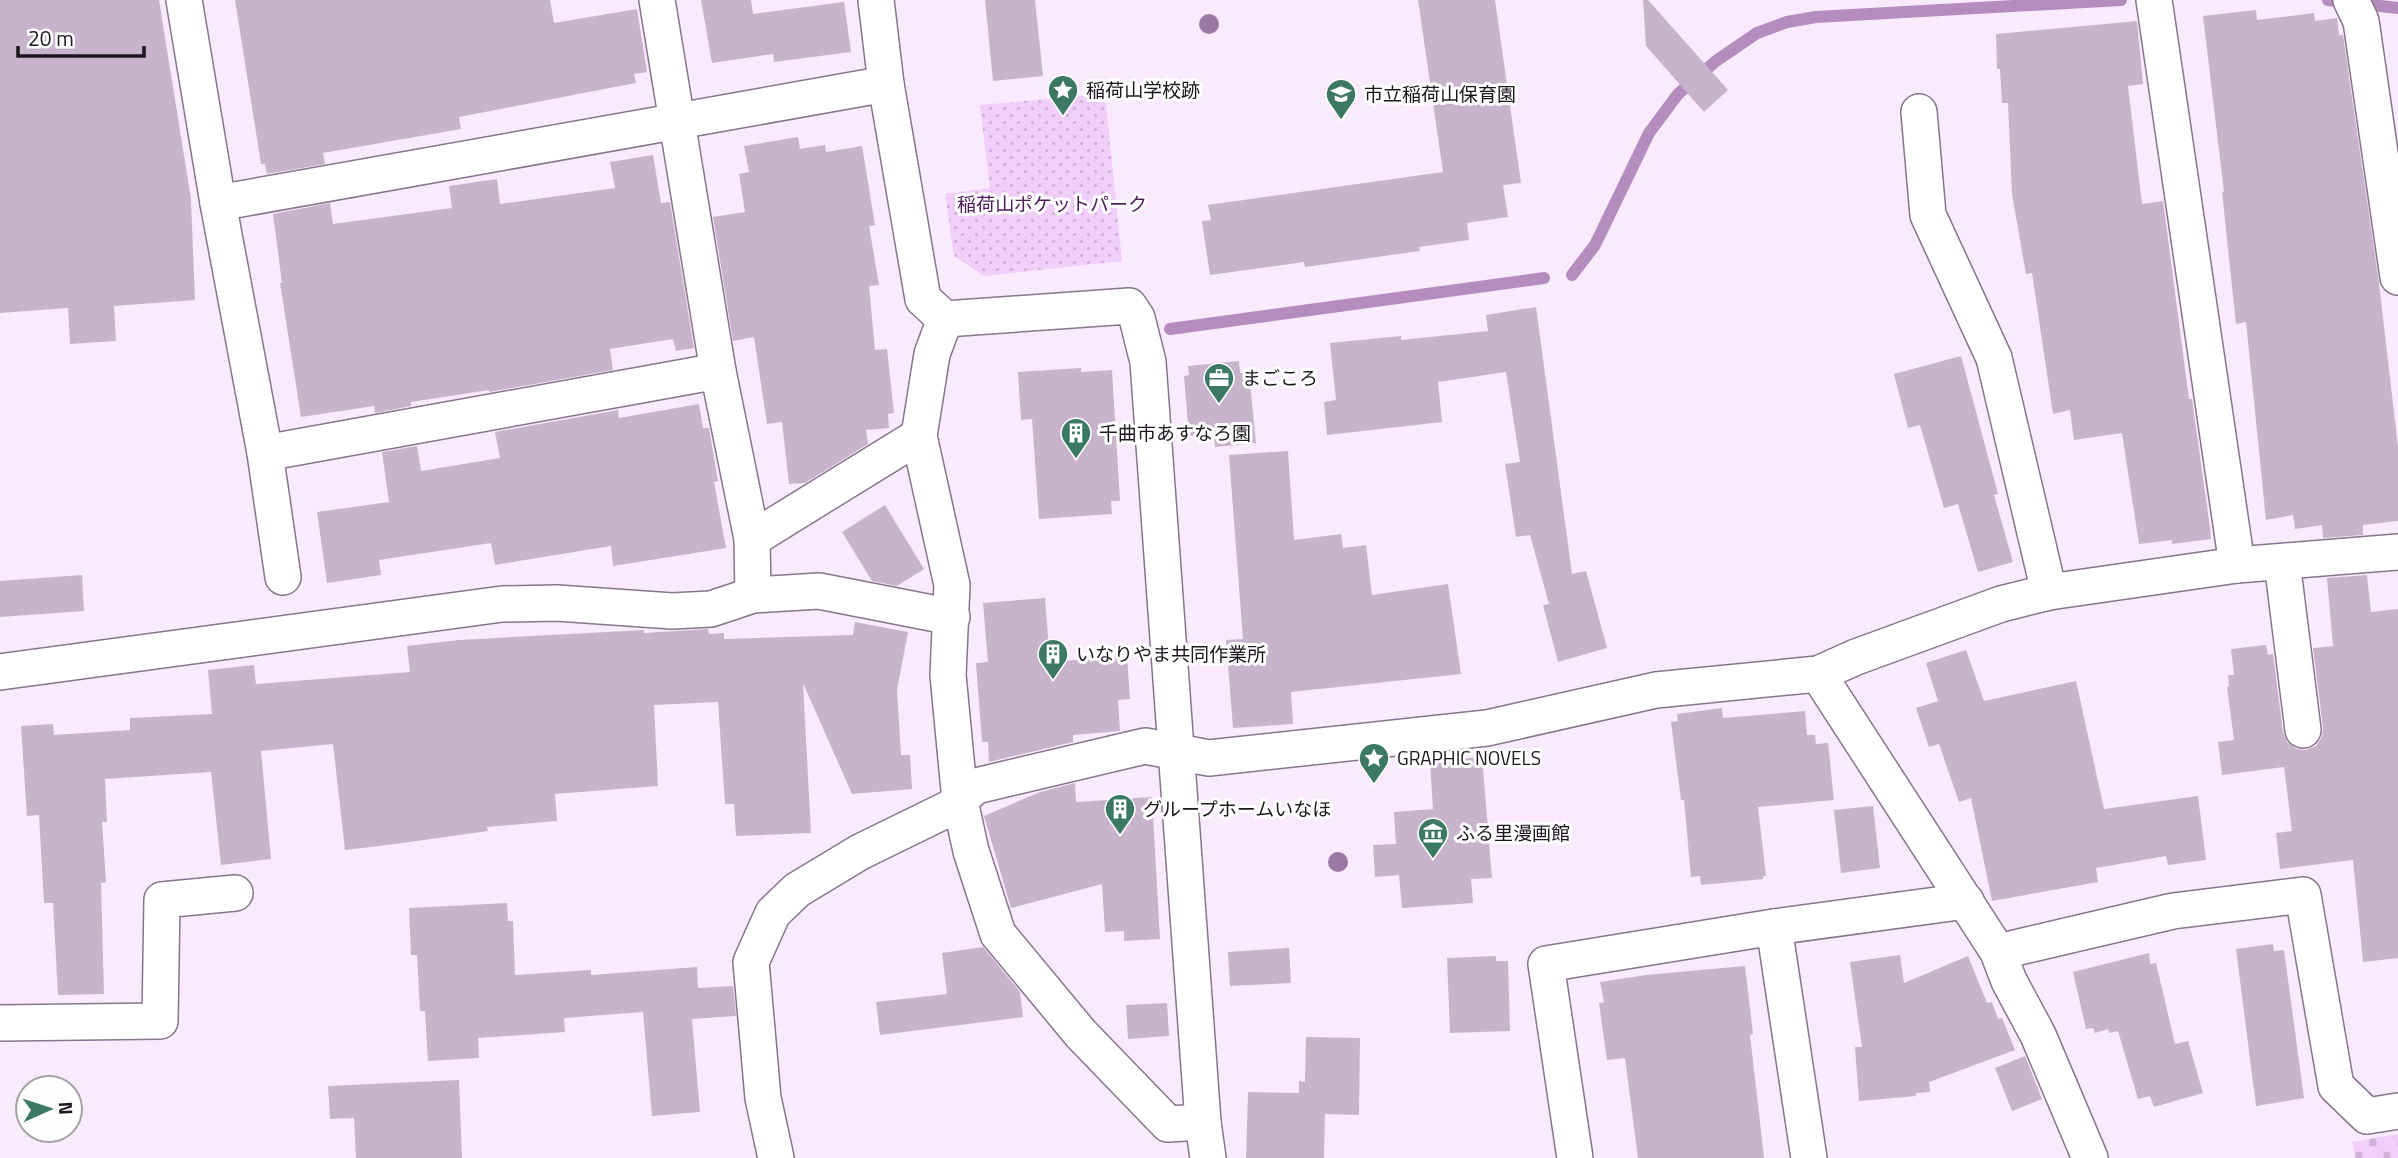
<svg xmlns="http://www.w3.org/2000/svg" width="2398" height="1158" viewBox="0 0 2398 1158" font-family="'Titillium Web','Noto Sans JP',sans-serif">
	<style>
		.cemetery { fill: url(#cemetery-stones) }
		.park { fill: url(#park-dots) }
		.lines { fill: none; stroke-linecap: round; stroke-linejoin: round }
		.stream { stroke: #b48dbe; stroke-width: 12 }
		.building { fill: #c7b4cc }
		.minor-casing { stroke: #87758b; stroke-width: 38 }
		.minor { stroke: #fff; stroke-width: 35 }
		.tree { fill: #9a78a3 }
		.labels { text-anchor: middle; stroke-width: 6; stroke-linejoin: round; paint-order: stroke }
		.poi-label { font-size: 19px; fill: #1d161f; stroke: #fefefe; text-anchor: start }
		.park-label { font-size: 19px; fill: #4c1b58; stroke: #fefefe }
	</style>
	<defs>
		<pattern id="cemetery-stones" width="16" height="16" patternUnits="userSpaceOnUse" patternTransform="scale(1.75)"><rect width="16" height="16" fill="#f2cffb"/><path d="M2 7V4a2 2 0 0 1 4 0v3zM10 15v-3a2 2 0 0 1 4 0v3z" fill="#cfb1d7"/></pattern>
		<pattern id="park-dots" width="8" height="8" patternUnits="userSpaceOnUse" patternTransform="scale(1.75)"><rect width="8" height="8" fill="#f2cffb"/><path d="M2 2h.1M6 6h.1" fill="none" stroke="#cfb1d7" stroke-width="1.8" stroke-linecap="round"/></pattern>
	</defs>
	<rect width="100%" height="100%" fill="#faeafe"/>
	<path class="cemetery" d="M2398,1134V1158H2355L2352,1142Z"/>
	<path class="park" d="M1105,94L1122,261L984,276L954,256L945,194L990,188L980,105Z"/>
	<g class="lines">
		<g class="stream">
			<path d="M2328,0L2398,8"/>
			<path d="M1572,275L1595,245L1649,133L1678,94L1716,61L1757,33L1787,22L1816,17L2121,0"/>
			<path d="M1170,329L1544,278"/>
		</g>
	</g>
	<g class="building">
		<path d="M0,0H159L191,199L195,300L114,306L116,341L70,344L68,308L0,313Z"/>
		<path d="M235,0H550L554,23L637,9L647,72L634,74L636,83L459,117L461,129L323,153L325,164L267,174L265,164H261Z"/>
		<path d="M701,0H751L753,14L844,2L851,52L774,62L773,54L712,63Z"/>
		<path d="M985,0H1035L1043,76L993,81Z"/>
		<path d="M1418,0H1495L1521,183L1503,185L1508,217L1467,223L1469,240L1419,247L1420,251L1305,267L1304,262L1210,275L1202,221L1211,220L1208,205L1443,172Z"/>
		<path d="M1643,0H1648L1728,90L1704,112L1646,46Z"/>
		<path d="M2256,10L2257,20L2314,13L2315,21L2337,18L2339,35H2343L2379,283L2398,447V521L2363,525V535L2323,538L2322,525L2295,529L2293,515L2266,520L2246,322L2236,324L2222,192H2224L2203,16Z"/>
		<path d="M2137,21L2143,84L2128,86L2142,204L2163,201L2189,399H2192L2210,528L2211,539L2172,544V540L2139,544L2122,433L2074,440L2070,410L2053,414L2032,273L2026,274L2012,194L2008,103H2002L2000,69H1997L1996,34Z"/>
		<path d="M798,137L800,149L825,145L826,152L862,146L875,225L869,226L879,285L869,286L875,350L887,349L894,413L888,414L889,428L866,430L868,444L805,483L789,484L782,422L767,424L754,337L733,341L713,217L745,212L739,174L749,172L744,146Z"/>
		<path d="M653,155L661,203L670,202L694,348L676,351L673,339L610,349L613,370L489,392V390L411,402V406L375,413L374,406L301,417L280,283H282L273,214L330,203L333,224L452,208L449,186L497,179L500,204L615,188L610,162Z"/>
		<path d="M1536,307L1572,574L1586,571L1607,648L1558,662L1543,605L1549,604L1530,535L1516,537L1505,464L1520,462L1506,372L1438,382L1442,422L1327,435L1324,402L1336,400L1330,343L1401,336V340L1488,331L1486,315Z"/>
		<path d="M1961,356L1998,494L1994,495L2013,562L1978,572L1958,504L1944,508L1920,425L1908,428L1894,374Z"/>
		<path d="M1239,361L1240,373H1249L1256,443L1215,447L1214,434L1189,436L1184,376L1189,375L1188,366Z"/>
		<path d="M1081,368V372L1112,370L1120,501H1111L1112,514L1039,519L1032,419L1021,420L1018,372Z"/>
		<path d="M699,404L703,428H709L718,481L714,482L726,548L613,566L611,546L495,565L491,543L379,560L381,575L327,583L317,512L389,502L382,452L417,446L421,471L500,458L495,432L618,410L619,418Z"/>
		<path d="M1288,451L1294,540L1341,534L1343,548L1366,545L1372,595L1448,584L1461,674L1291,692L1293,724L1233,728L1226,640L1243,639L1229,455Z"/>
		<path d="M885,505L924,569L897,586L872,581L842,532Z"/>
		<path d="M82,575L84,611L0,617V581Z"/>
		<path d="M2367,575L2371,612L2398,609V958L2363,962L2353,860L2280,869L2276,833L2292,831L2284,767L2222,775L2218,742L2234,740L2227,687L2229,686L2228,675H2234L2231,649L2266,645L2268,655L2273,654L2283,732L2287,742L2296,749L2306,750L2316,746L2322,737L2323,728L2313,648L2333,646L2327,578Z"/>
		<path d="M1045,598L1050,662L1127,656L1130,699L1118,700L1120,731L1073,735V742L989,762L988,742H982L976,663L988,662L983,603Z"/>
		<path d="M855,622L908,632L897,690L901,755H910L912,789L852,794L803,683L811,833L736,836L734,804H725L718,702L654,705L658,786L555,794L557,821L487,827L488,831L395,844L345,850L333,744L261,751L271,859L221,865L211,772L105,779L107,822H102L106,882L101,883L104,994L58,995L53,903H44L39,815L27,816L21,726L53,724L54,735L130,730V718L212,714L208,670L254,665L256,684L410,672L407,646L459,640L644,630V633L708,629L709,634L724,633V639L853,635Z"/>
		<path d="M1966,650L1984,701L2076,681L2104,809L2198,796L2206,860L2168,865L2166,856L2096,868L2098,882L1992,901L1971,798L1959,802L1939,744L1929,747L1916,708L1938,701L1926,663Z"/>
		<path d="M1722,708L1723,718L1805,711L1807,735H1815L1816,744L1828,743L1834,800L1758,807L1766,876H1763V879L1701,885L1700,876L1691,877L1684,800H1681L1671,722L1678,721L1677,714Z"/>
		<path d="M1482,757L1492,878L1471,879L1473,903L1402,908L1399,875L1375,877L1373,845L1396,844L1394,812L1433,809L1430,761Z"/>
		<path d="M1075,783L1076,802L1152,797L1160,939L1124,941V931L1105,932L1102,884L1011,908L984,816L1040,792Z"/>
		<path d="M1873,806L1880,868L1841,873L1834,810Z"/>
		<path d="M507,903L508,921H513L515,975L591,970V975L697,967L698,988L733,986L736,1016L692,1019L700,1112L652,1116L643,1012L564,1018L565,1032L478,1038L479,1058L428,1061L425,1011H420L417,955H411L409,908Z"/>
		<path d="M2273,944L2274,951L2284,950L2304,1098L2256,1106L2236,949Z"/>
		<path d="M983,947L1020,992L1023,1017L880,1035L876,1002L947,994L942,953Z"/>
		<path d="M1289,948L1291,983L1230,986L1228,952Z"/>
		<path d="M2149,953L2150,964L2156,963L2175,1044L2188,1041L2203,1093L2154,1107L2150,1096L2138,1099L2118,1031L2109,1033L2108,1029L2095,1033L2093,1028L2086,1029L2073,972Z"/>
		<path d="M1900,955L1904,983L1968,956L1987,1003L1992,1002L1998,1019L2002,1018L2015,1050L1929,1082L1930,1092L1916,1093V1096L1859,1101L1855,1047H1862L1850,962Z"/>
		<path d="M1496,956V961H1508L1510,1031L1450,1033L1447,958Z"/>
		<path d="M1745,966L1753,1034L1750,1035L1764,1158H1638L1625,1058L1607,1060L1599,1003L1604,1002L1600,982L1646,975Z"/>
		<path d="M1167,1003L1169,1036L1128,1039L1126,1005Z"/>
		<path d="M1306,1037L1360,1038L1359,1115L1325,1114L1324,1158H1246L1248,1092L1299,1093V1081L1305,1082Z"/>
		<path d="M2025,1056L2042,1099L2012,1111L1995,1068Z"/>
		<path d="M459,1080L462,1158H356L354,1118L330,1119L328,1086Z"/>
	</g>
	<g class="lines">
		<g class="minor-casing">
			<g id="minor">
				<path d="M184,0L218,203L265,453L283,577"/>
				<path d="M657,0L718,371L752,539L753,595"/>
				<path d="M876,0L886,84L923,299L945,319L1129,306L1137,318L1148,362L1203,1122L1208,1158"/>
				<path d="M2154,0L2237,565"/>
				<path d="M2351,0L2361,21L2398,277"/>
				<path d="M1919,112L1928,215L1994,358L2049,592"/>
				<path d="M218,203L886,84"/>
				<path d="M945,319L932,354L919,436L952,585L948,675L960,801L971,851L998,934L1081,1034L1168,1124L1203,1122"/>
				<path d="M265,453L718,371"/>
				<path d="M752,539L919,436"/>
				<path d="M2282,562L2303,730"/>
				<path d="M0,672L502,604L557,603L672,611L711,609L753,595L819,591L952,617"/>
				<path d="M1818,674L1998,952L2009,981L2038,1035L2090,1158"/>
				<path d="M1774,927L1809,1158"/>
				<path d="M1998,952L2173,911L2303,895L2336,1086L2367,1116L2398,1111"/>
				<path d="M0,1023L160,1021L162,900L235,893"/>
				<path d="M776,1158L763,1098L751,962L773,913L797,890L860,852L950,808L976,786L1145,746L1209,758L1487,728L1656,690L1818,674L1856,657L2001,604L2049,592L2237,565L2398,552"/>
				<path d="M1575,1158L1546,964L1774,927L1966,901"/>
			</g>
		</g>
		<use href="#minor" class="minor"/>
	</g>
	<g class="tree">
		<circle cx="1209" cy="24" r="10"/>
		<circle cx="1338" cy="862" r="10"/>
	</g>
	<defs>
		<g id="sight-pin" transform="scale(1.575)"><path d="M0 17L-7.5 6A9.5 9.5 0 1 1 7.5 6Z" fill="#3c7964" stroke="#fefefe"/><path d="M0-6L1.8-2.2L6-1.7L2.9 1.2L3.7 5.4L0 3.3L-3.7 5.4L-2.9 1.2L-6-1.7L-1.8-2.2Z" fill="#fff"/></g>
		<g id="school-pin" transform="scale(1.575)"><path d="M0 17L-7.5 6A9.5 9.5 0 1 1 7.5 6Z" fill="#3c7964" stroke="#fefefe"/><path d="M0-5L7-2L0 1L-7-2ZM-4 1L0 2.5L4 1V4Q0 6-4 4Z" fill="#fff"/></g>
		<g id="office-pin" transform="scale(1.575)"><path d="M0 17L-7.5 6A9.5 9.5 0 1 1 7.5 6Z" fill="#3c7964" stroke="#fefefe"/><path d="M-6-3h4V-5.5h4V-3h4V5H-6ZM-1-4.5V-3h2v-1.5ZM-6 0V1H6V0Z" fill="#fff"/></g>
		<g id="building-pin" transform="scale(1.575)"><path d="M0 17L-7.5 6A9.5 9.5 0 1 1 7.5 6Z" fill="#3c7964" stroke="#fefefe"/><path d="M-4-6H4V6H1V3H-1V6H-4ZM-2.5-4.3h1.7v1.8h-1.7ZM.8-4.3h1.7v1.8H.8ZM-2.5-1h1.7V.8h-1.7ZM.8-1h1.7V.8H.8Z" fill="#fff"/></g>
		<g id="museum-pin" transform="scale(1.575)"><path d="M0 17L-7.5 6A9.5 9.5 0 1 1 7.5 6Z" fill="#3c7964" stroke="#fefefe"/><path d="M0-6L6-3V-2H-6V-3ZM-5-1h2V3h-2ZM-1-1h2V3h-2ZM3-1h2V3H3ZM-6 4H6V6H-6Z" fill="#fff"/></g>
	</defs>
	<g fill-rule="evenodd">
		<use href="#sight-pin" x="1063" y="90"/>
		<use href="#school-pin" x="1341" y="94"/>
		<use href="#office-pin" x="1219" y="378"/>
		<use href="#building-pin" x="1076" y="433"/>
		<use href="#building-pin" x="1053" y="654"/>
		<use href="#sight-pin" x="1374" y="758"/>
		<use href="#building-pin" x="1120" y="809"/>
		<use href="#museum-pin" x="1433" y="833"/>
	</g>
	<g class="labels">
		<g class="poi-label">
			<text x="1086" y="97">稲荷山学校跡</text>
			<text x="1364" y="101">市立稲荷山保育園</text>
			<text x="1242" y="385">まごころ</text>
			<text x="1099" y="440">千曲市あすなろ園</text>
			<text x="1076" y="661">いなりやま共同作業所</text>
			<text x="1397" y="765">GRAPHIC NOVELS</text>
			<text x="1143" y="816">グループホームいなほ</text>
			<text x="1456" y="840">ふる里漫画館</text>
		</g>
		<g class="park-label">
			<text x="1052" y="211">稲荷山ポケットパーク</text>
		</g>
	</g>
	<g transform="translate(49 1109) rotate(87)"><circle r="33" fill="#fefefe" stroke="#a4a1a5" stroke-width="2"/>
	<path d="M0-5L12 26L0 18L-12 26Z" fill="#3c7964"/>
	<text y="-10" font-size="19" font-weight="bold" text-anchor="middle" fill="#1d161f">N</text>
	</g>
	<path d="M18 46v10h126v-10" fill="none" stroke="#1d161f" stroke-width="3.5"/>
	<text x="28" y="46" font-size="21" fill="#1d161f" stroke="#fefefe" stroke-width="5" paint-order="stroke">20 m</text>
</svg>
